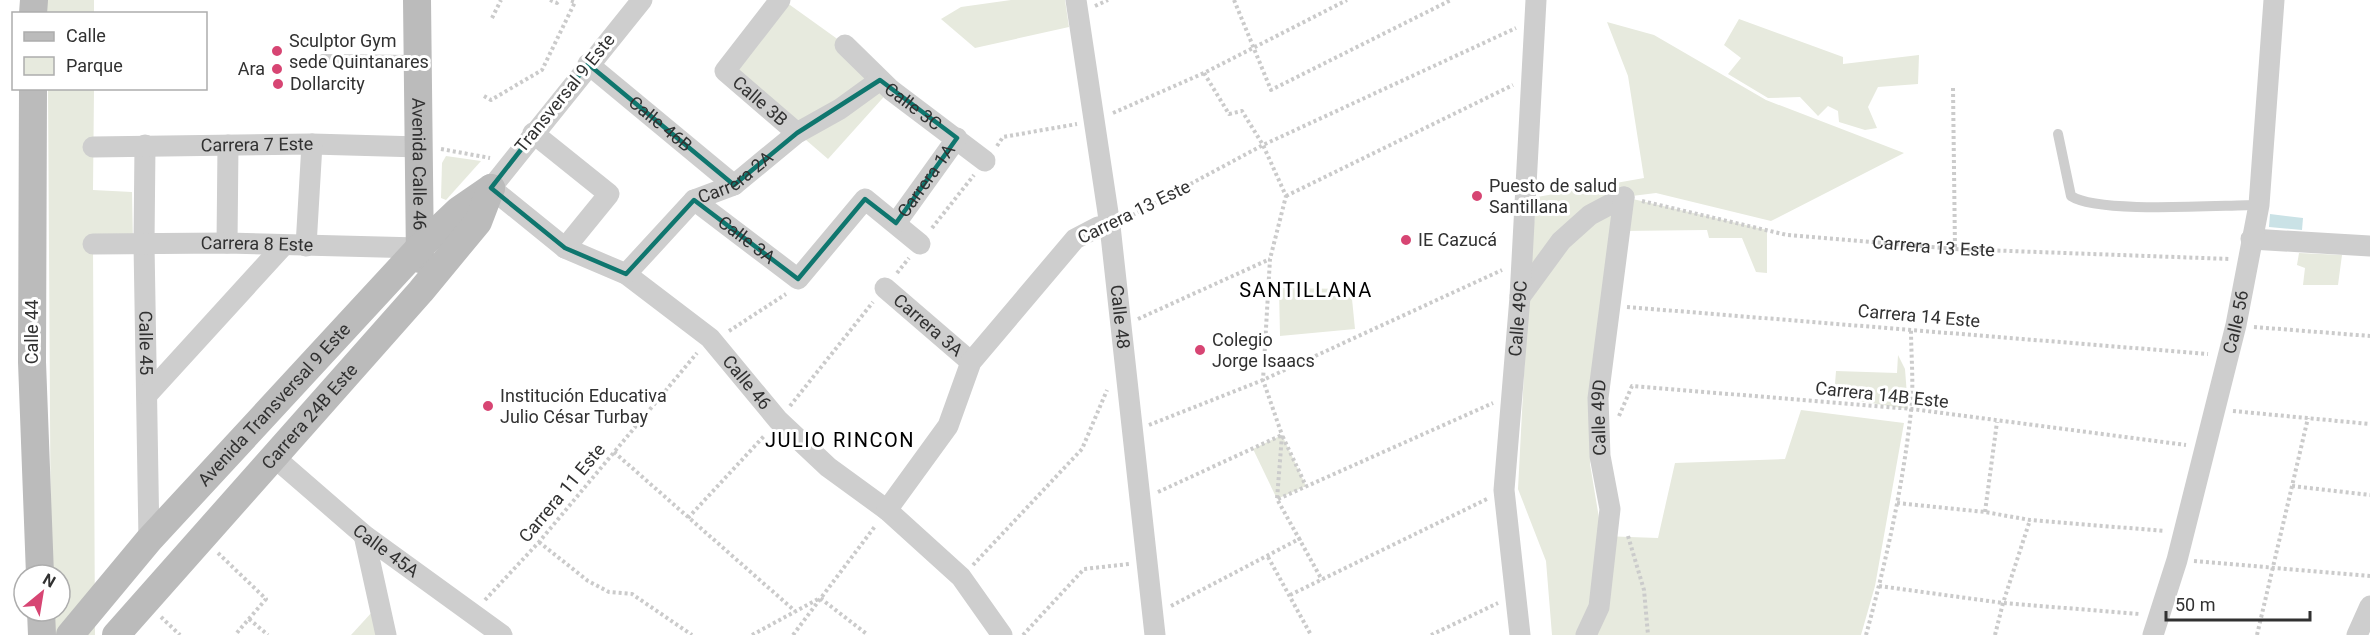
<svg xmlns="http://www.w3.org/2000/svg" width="2370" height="635" viewBox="0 0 2370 635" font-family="Roboto,sans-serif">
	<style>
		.green { fill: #e7eade }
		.water { fill: #cae2e6 }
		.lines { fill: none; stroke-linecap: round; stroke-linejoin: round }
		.path { stroke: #cbcbcb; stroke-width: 4; stroke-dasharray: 3 3; stroke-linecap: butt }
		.lane { stroke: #cecece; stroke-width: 10 }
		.street { stroke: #cecece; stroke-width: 21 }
		.secondary { stroke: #bbb; stroke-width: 28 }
		.marked { fill: none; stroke: #0f766e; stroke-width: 4.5; stroke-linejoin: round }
		.poi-dot { fill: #d74573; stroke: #fff; stroke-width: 2 }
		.labels { text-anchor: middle; stroke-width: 6; stroke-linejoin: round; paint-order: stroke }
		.poi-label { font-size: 18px; fill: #313131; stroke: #fff; text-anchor: start }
		.street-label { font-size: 18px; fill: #313131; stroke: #fff }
		.neighbourhood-label { font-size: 20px; letter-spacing: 1.5px; fill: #000; stroke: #fff }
	</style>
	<rect width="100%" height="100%" fill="#fff"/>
	<g class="green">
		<rect x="47" y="0" width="47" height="13"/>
		<path d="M783,0L843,43L890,90L828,159L726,71Z"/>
		<path d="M1011,0H1065L1069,27L975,48L941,19L961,7Z"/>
		<path d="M1739,19L1843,57V64L1919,55L1918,84L1878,87L1868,107L1877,128L1865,130L1839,122L1838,111L1828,106L1818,116L1800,97L1768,98L1728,74L1741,58L1724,45Z"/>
		<path d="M1607,22L1654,35L1766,100L1904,153L1771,221L1656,193L1624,197L1767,230V273L1756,272L1742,238H1709L1707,230L1621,231L1590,464L1602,536L1658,538L1675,463L1785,459L1801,410L1904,423L1875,586L1861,635H1552L1546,561L1518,489L1530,258L1537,197L1644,178L1628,76Z"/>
		<path d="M48,89H94L93,190L132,192L133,244L93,245L95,635H53L52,611H60V575H51Z"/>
		<path d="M446,156L481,161L446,200L441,198L442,163Z"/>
		<path d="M2299,253L2342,255L2338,285H2303L2305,268L2297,265Z"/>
		<path d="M1279,288L1351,289L1355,329L1280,336Z"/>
		<path d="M1898,355L1905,369L1908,409L1834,397L1836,371L1897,373Z"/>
		<path d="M1282,435L1306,486L1277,499L1253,449Z"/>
		<path d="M373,611L380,635H351Z"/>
	</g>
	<path class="water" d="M2270,214L2303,218L2302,230L2269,227Z"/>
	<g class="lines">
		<g class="path">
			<path d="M550,0L557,3L559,0"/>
			<path d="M1234,0L1271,90L1451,0"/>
			<path d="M1095,6L1108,0"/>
			<path d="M492,18L501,0"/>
			<path d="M1204,73L1229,114L1242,111L1263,145L1286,196L1270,259L1263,380L1282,435L1277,499L1322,580"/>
			<path d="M1953,88L1955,249"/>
			<path d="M484,96L491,100L542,70L575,2L569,0"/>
			<path d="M1113,113L1204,73L1347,0"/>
			<path d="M997,146L1003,137L1077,124"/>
			<path d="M441,149L490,158"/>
			<path d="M1286,196L1513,85"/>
			<path id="s1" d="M1642,201L1787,235L1955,249L2230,259"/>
			<path d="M1127,218L1263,145L1516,28"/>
			<path d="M932,228L974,175"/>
			<path d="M897,273L909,258"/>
			<path d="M1627,307L2208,354"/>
			<path d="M1138,319L1270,259"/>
			<path d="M2254,327L2370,336"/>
			<path d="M729,331L786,294"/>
			<path d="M790,406L873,302"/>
			<path d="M2233,411L2370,424"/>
			<path d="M1619,416L1632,386L1912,409L2186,445"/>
			<path d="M1149,425L1263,380L1502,270"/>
			<path d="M614,452L795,611"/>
			<path d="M2292,486L2370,495"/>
			<path d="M1158,492L1282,435L1306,486"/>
			<path d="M1278,499L1493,403"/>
			<path d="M1897,503L1985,512L2030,520L2165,531"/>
			<path d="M1985,512L1997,422"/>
			<path d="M688,518L765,435"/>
			<path d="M1628,536L1644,590L1648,635"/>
			<path d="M539,542L588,581L609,592L632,594L692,635"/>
			<path d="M218,553L266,599L235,635"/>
			<path d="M1268,557L1311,635"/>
			<path d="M2194,561L2370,576"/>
			<path d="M973,565L1082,449L1107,390"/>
			<path d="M1879,586L2003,603L2140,614"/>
			<path d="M1290,595L1487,499"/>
			<path d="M485,600L539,542L697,353"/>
			<path d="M1171,606L1301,538"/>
			<path d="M161,617L180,635"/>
			<path d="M249,619L268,635"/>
			<path d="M752,635L820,598L868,635"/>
			<path d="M793,635L876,525"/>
			<path d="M1023,635L1084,569L1129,564"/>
			<path d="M1431,635L1498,603"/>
			<path d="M1866,635C1886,562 1903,486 1911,411C1914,384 1911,356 1911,329"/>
			<path d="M1995,635L2003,603L2030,520"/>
			<path d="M2257,635L2308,418"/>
		</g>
		<g class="lane">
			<path d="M323,59L416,60"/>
			<path d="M2058,134L2071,196C2098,214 2220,205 2259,205"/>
		</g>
		<g class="street">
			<path id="s2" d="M642,0L491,188L565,248L626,274L710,338L778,420L828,467L887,510L961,577L1002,635"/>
			<path id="s3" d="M780,0L725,71L797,133"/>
			<path id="s4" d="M1076,0L1110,226L1155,635"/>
			<path id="s5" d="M845,45L891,90L985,161"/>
			<path id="s6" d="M588,64L734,185"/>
			<path d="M533,133L609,194L565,248"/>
			<path id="s7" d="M145,145L144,244L149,540"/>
			<path id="s8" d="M93,147L312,144L420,147"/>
			<path id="s9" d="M694,200L798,279L865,199L920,244"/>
			<path id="s10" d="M896,223L957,138"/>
			<path d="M2251,239L2370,246"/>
			<path d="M227,243L228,145"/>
			<path id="s11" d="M93,244L227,243L419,248"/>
			<path d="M306,246L312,144"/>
			<path id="s12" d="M626,274L694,200L734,185L797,133L840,109L880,80"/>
			<path id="s13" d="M885,288L971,362"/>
			<path d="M1520,297L1561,241L1590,215L1624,197"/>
			<path d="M147,395L283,246"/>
			<path id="s14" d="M274,457L364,535L502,635"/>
			<path d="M887,510L948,426L971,362L1075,239L1098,227L1110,226"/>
			<path d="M364,535L386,635"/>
			<path id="s15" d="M1520,635L1504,490L1520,297L1536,0"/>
			<path id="s16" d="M1586,635L1599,607L1610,509L1600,456L1598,398L1624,197"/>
			<path id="s17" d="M2153,635L2177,560L2236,325L2259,205L2274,0"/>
			<path d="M2357,635L2370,606"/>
		</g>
		<g class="secondary">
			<path id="s18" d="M417,0L420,259"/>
			<path d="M33,14L34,0"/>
			<path d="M33,88L32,362L40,575"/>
			<path d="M41,611L42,635"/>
			<path id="s19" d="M70,635L149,540L419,248L459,210L491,188"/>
			<path id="s20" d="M116,635L421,291L478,222L491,188"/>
		</g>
	</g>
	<path class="marked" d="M588,64L734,185L797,133L880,80L957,138L896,223L865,199L798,279L694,200L626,274L565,248L491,188Z"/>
	<g class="poi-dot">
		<circle cx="277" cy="51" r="6"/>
		<circle cx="277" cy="69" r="6"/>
		<circle cx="278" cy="84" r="6"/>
		<circle cx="1477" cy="196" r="6"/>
		<circle cx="1406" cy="240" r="6"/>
		<circle cx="1200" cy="350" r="6"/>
		<circle cx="488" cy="406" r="6"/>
	</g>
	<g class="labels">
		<g class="poi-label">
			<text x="289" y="47">Sculptor Gym<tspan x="289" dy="21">sede Quintanares</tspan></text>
			<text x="265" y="75" text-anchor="end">Ara</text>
			<text x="290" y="90">Dollarcity</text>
			<text x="1489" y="192">Puesto de salud<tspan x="1489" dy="21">Santillana</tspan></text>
			<text x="1418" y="246">IE Cazucá</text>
			<text x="1212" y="346">Colegio<tspan x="1212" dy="21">Jorge Isaacs</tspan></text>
			<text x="500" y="402">Institución Educativa<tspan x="500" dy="21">Julio César Turbay</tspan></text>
		</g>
		<g class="street-label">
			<text transform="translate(565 93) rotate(-51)" y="6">Transversal 9 Este</text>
			<text dy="6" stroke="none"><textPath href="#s3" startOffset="136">Calle 3B</textPath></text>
			<text dy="6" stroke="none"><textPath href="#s5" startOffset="92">Calle 3C</textPath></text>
			<text dy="6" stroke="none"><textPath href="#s6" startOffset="94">Calle 46B</textPath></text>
			<text dy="6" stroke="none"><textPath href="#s8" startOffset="164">Carrera 7 Este</textPath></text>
			<text dy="6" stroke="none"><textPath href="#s18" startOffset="164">Avenida Calle 46</textPath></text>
			<text dy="6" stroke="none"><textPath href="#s12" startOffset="148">Carrera 2A</textPath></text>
			<text dy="6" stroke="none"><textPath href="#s10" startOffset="52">Carrera 1A</textPath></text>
			<text transform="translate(1134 212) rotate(-26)" y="6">Carrera 13 Este</text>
			<text dy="6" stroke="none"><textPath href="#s9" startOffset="66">Calle 3A</textPath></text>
			<text dy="6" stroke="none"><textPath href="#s11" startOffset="164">Carrera 8 Este</textPath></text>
			<text dy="6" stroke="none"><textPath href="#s1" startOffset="296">Carrera 13 Este</textPath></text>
			<text transform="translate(1919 316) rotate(5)" y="6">Carrera 14 Este</text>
			<text dy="6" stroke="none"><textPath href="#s4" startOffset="320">Calle 48</textPath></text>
			<text dy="6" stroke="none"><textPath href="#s15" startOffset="318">Calle 49C</textPath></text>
			<text dy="6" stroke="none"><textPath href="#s17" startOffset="324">Calle 56</textPath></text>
			<text dy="6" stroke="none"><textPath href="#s13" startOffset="57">Carrera 3A</textPath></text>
			<text transform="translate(32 332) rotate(-90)" y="6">Calle 44</text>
			<text dy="6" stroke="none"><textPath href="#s7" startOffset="198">Calle 45</textPath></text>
			<text dy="6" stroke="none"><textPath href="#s2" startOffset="566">Calle 46</textPath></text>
			<text transform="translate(1882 395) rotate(6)" y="6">Carrera 14B Este</text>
			<text dy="6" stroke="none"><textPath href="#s19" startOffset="308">Avenida Transversal 9 Este</textPath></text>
			<text dy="6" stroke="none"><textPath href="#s20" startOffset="292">Carrera 24B Este</textPath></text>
			<text dy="6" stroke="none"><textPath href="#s16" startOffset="222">Calle 49D</textPath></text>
			<text transform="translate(562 493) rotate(-50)" y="6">Carrera 11 Este</text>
			<text dy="6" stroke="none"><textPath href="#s14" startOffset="146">Calle 45A</textPath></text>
		</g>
		<g class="neighbourhood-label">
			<text x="1306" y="297">SANTILLANA</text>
			<text x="840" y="447">JULIO RINCON</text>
		</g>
	</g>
	<rect x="12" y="12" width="195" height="78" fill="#ffffff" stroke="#adadad" stroke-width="1.5"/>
	<rect x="24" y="32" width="30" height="9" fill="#bbbbbb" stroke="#adadad" stroke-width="1.5"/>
	<text x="66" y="42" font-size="18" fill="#313131">Calle</text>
	<rect x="24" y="57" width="30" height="18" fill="#e7eade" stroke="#adadad" stroke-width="1.5"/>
	<text x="66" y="72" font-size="18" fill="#313131">Parque</text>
	<g transform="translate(42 593) rotate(30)"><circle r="28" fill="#ffffff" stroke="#adadad" stroke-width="1.5"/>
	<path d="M0-4.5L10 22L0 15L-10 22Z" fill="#d74573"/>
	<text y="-9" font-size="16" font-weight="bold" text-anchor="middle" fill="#313131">N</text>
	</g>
	<path d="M2166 611v9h144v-9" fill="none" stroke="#313131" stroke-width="3"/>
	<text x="2175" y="611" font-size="18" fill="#313131" stroke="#ffffff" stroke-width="4.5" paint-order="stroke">50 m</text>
</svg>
